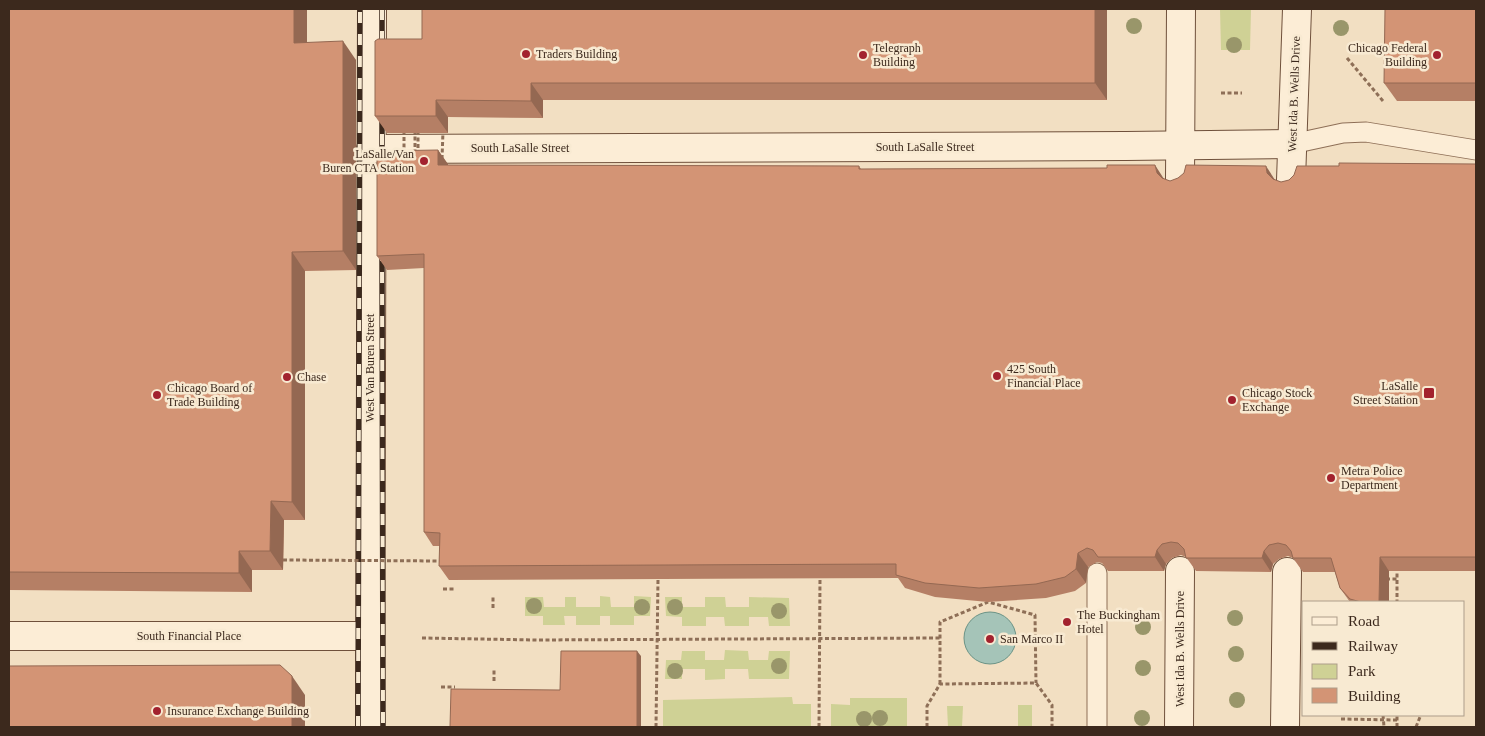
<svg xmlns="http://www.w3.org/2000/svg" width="1485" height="736" viewBox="0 0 1485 736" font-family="Georgia,serif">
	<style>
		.green { fill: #cfd195 }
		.water { fill: #a5c4b8; stroke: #6b9386 }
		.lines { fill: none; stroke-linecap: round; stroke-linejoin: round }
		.lane-casing { stroke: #8e6f57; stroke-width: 21 }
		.secondary-casing { stroke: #6f503b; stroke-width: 30 }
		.path { stroke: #8e6f57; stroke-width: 3; stroke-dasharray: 4 2.5; stroke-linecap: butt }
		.lane { stroke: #fcedd6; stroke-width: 19 }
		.secondary { stroke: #fcedd6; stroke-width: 28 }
		.rail-casing { stroke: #3c291d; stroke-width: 5.5 }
		.rail { stroke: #f8ead2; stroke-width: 4; stroke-dasharray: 11; stroke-linecap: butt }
		.path-bridge { stroke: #8e6f57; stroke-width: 3; stroke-dasharray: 4 2.5; stroke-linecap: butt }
		.tree { fill: #99966a }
		.wall { fill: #b57f65 }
		.shaded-wall { fill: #946852 }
		.building { fill: #d39475; stroke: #946852 }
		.poi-dot { fill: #a2222e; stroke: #f8ead2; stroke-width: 2 }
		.labels { text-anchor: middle; stroke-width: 5; stroke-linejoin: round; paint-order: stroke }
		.poi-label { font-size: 12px; fill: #3c291d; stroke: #f8ead2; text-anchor: start }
		.street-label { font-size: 12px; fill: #3c291d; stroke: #f8ead2 }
	</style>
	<rect width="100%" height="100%" fill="#f2dfc2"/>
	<g class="green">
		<path d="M1220,9H1251L1250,50H1221Z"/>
		<path d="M600,596L610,597L611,607H634V596L651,597L650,616H634V625H610V616H600V625H576V616H564L565,625H543V616H525V597H543L544,607H565V597H576V607H600Z"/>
		<path d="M665,597H682V607H705V597H725L726,607H749V597L789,598L790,626H769L768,617H749V626H725L724,617H706V626H682V617L666,616Z"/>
		<path d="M725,650L748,651L749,660H768L769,651H790L789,679H749L748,669H725V679L705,680V669H682V679H665L666,660H681L682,651H705V660H724Z"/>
		<path d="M792,697L793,704H811V727H663V700Z"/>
		<path d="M850,698H907V727H831V704L850,705Z"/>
		<rect x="1018" y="705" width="14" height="22"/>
		<path d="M947,706H963L962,727H948Z"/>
	</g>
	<circle class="water" cx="990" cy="638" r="26"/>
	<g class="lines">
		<g class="lane-casing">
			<g id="lane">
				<path d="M1292,144L1343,133L1366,132L1476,150"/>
				<path d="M1097,727V573"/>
			</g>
		</g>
		<g class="secondary-casing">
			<g id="secondary">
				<path d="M371,149L1126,146L1292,144"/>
				<path d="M1180,179L1181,9"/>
				<path d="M1291,180L1297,9"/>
				<path d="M9,636H370"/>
				<path d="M370,727L372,9"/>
				<path d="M1179,727L1180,571"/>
				<path d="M1285,727L1287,572"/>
			</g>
		</g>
		<g class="path">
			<path d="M1347,58L1383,101"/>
			<path d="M1221,93H1242"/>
			<path d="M1397,567V602"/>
			<path d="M1386,579H1398"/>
			<path d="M443,589H455"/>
			<path d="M493,608V597"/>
			<path d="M422,638L537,640L940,638"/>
			<path d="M494,681V668"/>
			<path d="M940,684V622L988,602L1035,615L1036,683"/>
			<path d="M441,687H455"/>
			<path d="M1383,715L1384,727"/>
			<path d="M1341,719L1397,720"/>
			<path d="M656,727L658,579"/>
			<path d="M819,727L820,578"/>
			<path d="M927,727V706L940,684L1036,683L1052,705V727"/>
			<path d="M1397,727V715"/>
			<path d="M1416,727L1420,717"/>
		</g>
		<use href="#lane" class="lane"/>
		<use href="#secondary" class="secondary"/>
		<g class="rail-casing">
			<g id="rail">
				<path d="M382,9V52"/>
				<path d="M382,112V165"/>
				<path d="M382,250L383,727"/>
				<path d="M358,727L360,9"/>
			</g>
		</g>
		<use href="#rail" class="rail"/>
		<g class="path-bridge">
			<path d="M415,130V154"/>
			<path d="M418,131V154"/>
			<path d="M404,154V130"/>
			<path d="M442,159L443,131"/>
			<path d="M354,164H380"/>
			<path d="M283,560L443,561"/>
		</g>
	</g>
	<g class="tree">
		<circle cx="1134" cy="26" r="8"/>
		<circle cx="1341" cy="28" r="8"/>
		<circle cx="1234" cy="45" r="8"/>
		<circle cx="534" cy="606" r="8"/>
		<circle cx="642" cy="607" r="8"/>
		<circle cx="675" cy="607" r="8"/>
		<circle cx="779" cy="611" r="8"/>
		<circle cx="1235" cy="618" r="8"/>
		<circle cx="1143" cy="627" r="8"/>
		<circle cx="1236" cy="654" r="8"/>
		<circle cx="779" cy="666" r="8"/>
		<circle cx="1143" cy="668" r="8"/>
		<circle cx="675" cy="671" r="8"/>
		<circle cx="1237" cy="700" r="8"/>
		<circle cx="880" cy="718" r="8"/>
		<circle cx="1142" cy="718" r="8"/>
		<circle cx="864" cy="719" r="8"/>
	</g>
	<g class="wall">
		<path d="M9,9H307V42L356,60V270L305,271V520H284L283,570H252V592L9,590Z"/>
		<path d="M422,9H1107V100H543V118L448,117V133H387L375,116L422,39Z"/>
		<path d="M1476,9V101H1397L1384,83Z"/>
		<path d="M438,150L448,165L859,166L861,169L1164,179L1170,181L1275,180L1281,182L1476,164V571H1389V602H1350L1340,588L1335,572H1303L1293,558L1288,556L1279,559L1273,564L1271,572L1196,571L1186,557L1181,555L1172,558L1166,564L1164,571H1108L1102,563L1097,562L1088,567L1086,583L1075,591L1046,598L988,602L935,597L905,588L898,578L449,580L439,566L440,546H433L424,532V268L387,270L377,256Z"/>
	</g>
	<g class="shaded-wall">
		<path d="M294,9H307V62L294,43Z"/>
		<path d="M1095,9H1107V100L1095,83Z"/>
		<path d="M343,41L356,60V270L343,251Z"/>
		<path d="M531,83L543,100V118L531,101Z"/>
		<path d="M436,100L448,117V133L436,116Z"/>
		<path d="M438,150L448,164V179L438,165Z"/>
		<path d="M1155,165L1164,179L1167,187L1157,173Z"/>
		<path d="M1266,166L1275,180L1277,187L1267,173Z"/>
		<path d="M292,252L305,271V520L292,502Z"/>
		<path d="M271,501L284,520L283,570L270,551Z"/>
		<path d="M1157,550L1166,564L1164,571L1155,557Z"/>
		<path d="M239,551L252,570V592L239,573Z"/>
		<path d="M1264,551L1273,564L1271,572L1262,558Z"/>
		<path d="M1078,553L1088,567L1086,583L1076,569Z"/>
		<path d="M1380,557L1389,571V602H1379Z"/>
		<path d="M637,651L641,656V727H637Z"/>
		<path d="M292,676L305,695V727H292Z"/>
	</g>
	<g class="building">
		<path d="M9,9H294V43L343,41V251L292,252V502L271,501L270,551H239V573L9,572Z"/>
		<path d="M422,9H1095V83H531V101L436,100V116H375V41L378,39H422Z"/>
		<path d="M1385,9H1476V83H1384Z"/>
		<path d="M438,150V165L859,166V169L1107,168V165H1155L1157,173L1162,178L1170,181L1178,178L1184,173L1186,165L1266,166L1267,173L1273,179L1281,182L1289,180L1294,175L1297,166H1339V163L1476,164V557H1380L1379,602H1361L1350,599L1340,588L1331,558H1293L1291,551L1286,545L1278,543L1269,545L1264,551L1262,558H1186L1184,549L1178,543L1171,542L1162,544L1157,550L1155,557H1098L1093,550L1087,548L1078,553L1076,569L1065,577L1036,584L979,588L925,583L896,575V564L439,566L440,533L424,532V254L377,256V151Z"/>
		<path d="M561,651H637V727H450L451,689L560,690Z"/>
		<path d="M280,665L292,676V727H9V666Z"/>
	</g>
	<g class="poi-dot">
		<circle cx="526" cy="54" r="5"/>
		<circle cx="863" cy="55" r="5"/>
		<circle cx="1437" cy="55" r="5"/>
		<circle cx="424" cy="161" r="5"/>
		<circle cx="997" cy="376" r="5"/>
		<circle cx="287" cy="377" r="5"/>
		<rect x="1423" y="387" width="12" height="12" rx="2.5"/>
		<circle cx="157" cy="395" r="5"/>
		<circle cx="1232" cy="400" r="5"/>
		<circle cx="1331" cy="478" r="5"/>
		<circle cx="1067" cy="622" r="5"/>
		<circle cx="990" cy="639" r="5"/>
		<circle cx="157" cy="711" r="5"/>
	</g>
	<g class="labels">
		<g class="poi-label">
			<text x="873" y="52">Telegraph<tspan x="873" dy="14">Building</tspan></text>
			<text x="1427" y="52" text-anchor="end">Chicago Federal<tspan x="1427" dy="14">Building</tspan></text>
			<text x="536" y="58">Traders Building</text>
			<text x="414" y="158" text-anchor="end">LaSalle/Van<tspan x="414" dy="14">Buren CTA Station</tspan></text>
			<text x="1007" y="373">425 South<tspan x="1007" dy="14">Financial Place</tspan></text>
			<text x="297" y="381">Chase</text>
			<text x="1418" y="390" text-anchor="end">LaSalle<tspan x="1418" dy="14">Street Station</tspan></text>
			<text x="167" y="392">Chicago Board of<tspan x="167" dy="14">Trade Building</tspan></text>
			<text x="1242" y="397">Chicago Stock<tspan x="1242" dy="14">Exchange</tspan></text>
			<text x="1341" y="475">Metra Police<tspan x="1341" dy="14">Department</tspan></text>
			<text x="1077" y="619">The Buckingham<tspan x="1077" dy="14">Hotel</tspan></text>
			<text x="1000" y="643">San Marco II</text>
			<text x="167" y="715">Insurance Exchange Building</text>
		</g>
		<g class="street-label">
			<text transform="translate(1294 94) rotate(-88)" y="4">West Ida B. Wells Drive</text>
			<text x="925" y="151">South LaSalle Street</text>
			<text x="520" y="152">South LaSalle Street</text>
			<text transform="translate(370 368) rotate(-90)" y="4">West Van Buren Street</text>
			<text x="189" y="640">South Financial Place</text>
			<text transform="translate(1180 649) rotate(-90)" y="4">West Ida B. Wells Drive</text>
		</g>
	</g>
	<rect width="1485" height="736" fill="none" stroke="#3c291d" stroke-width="20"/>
	<rect x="1302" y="601" width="162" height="115" fill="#f8ead2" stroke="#ad9d8a"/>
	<rect x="1312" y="617" width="25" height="8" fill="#fcedd6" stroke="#ad9d8a"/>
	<text x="1348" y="626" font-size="15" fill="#3c291d">Road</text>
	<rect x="1312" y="642" width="25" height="8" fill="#3c291d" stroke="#ad9d8a"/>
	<text x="1348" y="651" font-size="15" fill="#3c291d">Railway</text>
	<rect x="1312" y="664" width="25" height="15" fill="#cfd195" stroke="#ad9d8a"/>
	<text x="1348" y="676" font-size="15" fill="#3c291d">Park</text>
	<rect x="1312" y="688" width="25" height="15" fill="#d39475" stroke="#ad9d8a"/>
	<text x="1348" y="701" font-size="15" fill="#3c291d">Building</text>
</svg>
